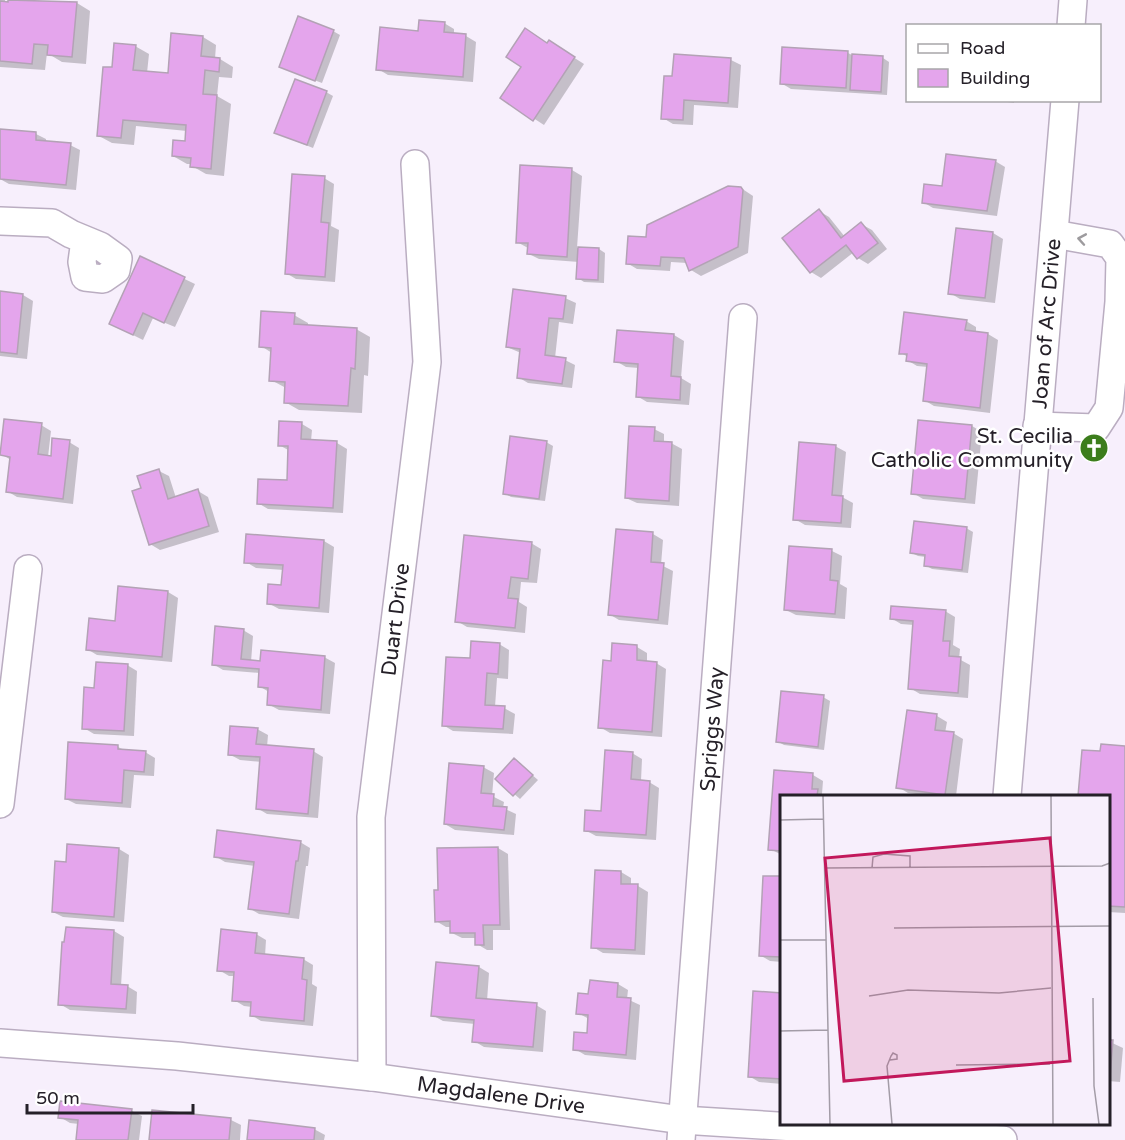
<svg xmlns="http://www.w3.org/2000/svg" width="1125" height="1140" viewBox="0 0 1125 1140" font-family="'Varela Round',sans-serif">
	<style>
		.shadow { fill: #0003 }
		.building { fill: #e4a5ec; stroke: #b3a2b5; stroke-width: 1.5 }
		.lines { fill: none; stroke-linecap: round; stroke-linejoin: round }
		.minor-casing { stroke: #baadc1; stroke-width: 30 }
		.minor { stroke: #fff; stroke-width: 27 }
		.oneway { stroke: #9d9b9e }
		.labels { text-anchor: middle; stroke-width: 5; stroke-linejoin: round; paint-order: stroke }
		.street-label { font-size: 21px; fill: #252028; stroke: #fff }
		.poi-label { font-size: 21px; fill: #252028; stroke: #fff; text-anchor: end }
		.inset-road { fill: none; stroke: #a39ca7; stroke-width: 1.5 }
		.view { fill: #c2185b; fill-opacity: 0.15; stroke: #c2185b; stroke-width: 3 }
		.inset-edge { fill: none; stroke: #252028; stroke-width: 3 }
	</style>
	<rect width="100%" height="100%" fill="#f7effc"/>
	<g class="shadow">
		<path d="M0,0H5V3H9V0L77,3L90,11L86,64L62,62L47,53L45,70L0,67Z"/>
		<path d="M444,23L454,29V35L466,36L476,42L473,82L388,75L378,69L419,32Z"/>
		<path d="M333,31L340,35L322,83L287,70Z"/>
		<path d="M203,37L216,45L215,59H220L233,67L232,78L219,77L217,96L231,104L224,176L206,174L192,166V164H187L173,156L186,142L187,131L136,126L134,145L112,143L99,136L113,69L135,46L149,54L147,73L169,75Z"/>
		<path d="M548,44L559,48L584,64L544,125L502,98L523,66Z"/>
		<path d="M848,53L854,56L883,58L889,62L887,95L791,89L781,83Z"/>
		<path d="M675,56L731,60L741,65L738,108L694,105L693,125L673,124L663,118L674,78Z"/>
		<path d="M326,92L333,96L313,148L283,136Z"/>
		<path d="M994,100H1014V103Z"/>
		<path d="M0,130L36,134L46,139V142L70,145L80,150L76,190L9,184L0,179Z"/>
		<path d="M995,161L1005,167L997,216L933,208L923,202L944,188Z"/>
		<path d="M572,170L582,176L577,248L599,249L605,253L604,283L584,282L578,278L579,262L539,259L529,254L528,248L517,242Z"/>
		<path d="M324,178L334,184L331,226L339,230L335,282L296,279L286,273Z"/>
		<path d="M741,188L753,196L748,253L701,276L691,270L687,263L671,262L670,271L637,269L627,263L648,239Z"/>
		<path d="M819,211L829,217L845,237L861,224L872,230L887,249L868,264L858,258L854,252L821,278L811,272Z"/>
		<path d="M993,233L1003,239L995,303L960,299L950,293Z"/>
		<path d="M141,258L195,284L175,327L153,318L143,340L111,324Z"/>
		<path d="M0,292L23,295L33,301L27,359L0,356Z"/>
		<path d="M565,298L576,303L573,324L559,322L555,358L565,360L575,365L572,388L528,383L518,377L521,353L507,347Z"/>
		<path d="M294,315L308,323V326L356,329L370,337L368,376L364,375L362,413L299,410L285,402L286,388L271,380L272,353L261,346Z"/>
		<path d="M966,321L976,327V333L988,334L998,340L990,413L934,406L924,400L928,367L917,366L907,360L908,357L901,353Z"/>
		<path d="M674,335L684,341L681,378L691,384L689,405L647,402L637,396L639,368L626,367L616,361Z"/>
		<path d="M302,424L312,430L311,441L337,443L347,449L343,513L268,509L258,503L288,482L290,451L279,445Z"/>
		<path d="M41,425L51,431L48,457L52,458L69,442L79,448L73,504L17,497L7,491L11,460L1,454Z"/>
		<path d="M972,426L982,432L975,504L923,499L913,493Z"/>
		<path d="M654,429L664,434V443H671L682,449L679,506L637,503L626,498Z"/>
		<path d="M546,442L553,446L545,501L511,497L504,493Z"/>
		<path d="M835,446L846,452L842,497L853,503L851,528L805,525L795,519Z"/>
		<path d="M159,471L169,476L176,498L198,491L208,497L219,532L160,550L150,544L143,489Z"/>
		<path d="M966,528L973,532L968,573L932,569L925,565L926,557L918,556L912,553Z"/>
		<path d="M653,534L663,540L661,565L673,571L668,625L619,620L609,614Z"/>
		<path d="M324,541L334,547L329,613L279,609L268,603L282,587L284,570L256,568L246,562Z"/>
		<path d="M531,543L541,549L537,583L521,582L519,602L527,607L525,633L467,627L457,621Z"/>
		<path d="M832,551L842,556L840,584L847,588L845,619L796,615L786,610Z"/>
		<path d="M168,592L178,598L172,662L97,655L87,649L116,622Z"/>
		<path d="M945,611L955,617L953,645L960,649L959,659L970,665L968,698L920,694L910,688L914,625L901,624L891,618Z"/>
		<path d="M243,630L253,636L251,662L324,657L335,663L330,714L279,710L268,704L269,692L259,686L260,673L223,670L213,664Z"/>
		<path d="M499,644L509,650L508,679L497,678L495,707L504,708L515,714L513,734L453,731L443,725L471,659Z"/>
		<path d="M614,645L637,647L647,653V662L656,663L666,669L662,737L610,733L600,727L613,662Z"/>
		<path d="M127,665L137,671L134,736L94,734L84,728L96,689Z"/>
		<path d="M823,697L830,701L824,750L784,745L777,741Z"/>
		<path d="M937,716L947,722L945,733H953L963,739L956,796H932L908,793L898,787Z"/>
		<path d="M257,729L268,735L267,747L313,751L323,757L318,818L267,814L257,808L262,762L240,760L229,754Z"/>
		<path d="M69,744L118,747L126,751L145,752L155,758L154,776L134,775L131,808L76,804L66,799Z"/>
		<path d="M1125,748V913L1108,912V796H1079L1083,751L1101,753Z"/>
		<path d="M632,753L642,759L641,781L649,782L659,788L656,840L596,836L585,830L603,813Z"/>
		<path d="M515,760L538,780L520,799L497,779Z"/>
		<path d="M483,767L494,773L492,796L504,802L503,808L516,814L514,835L455,830L445,824Z"/>
		<path d="M775,772L813,775L823,781L822,794L827,796H782V855L770,849Z"/>
		<path d="M300,842L310,848L308,866H306L299,919L259,914L249,908L255,866L225,862L215,856Z"/>
		<path d="M498,848L508,854L510,930H493V950H487L477,944L476,938H462L452,933V927H446L436,921L440,892Z"/>
		<path d="M119,849L129,855L124,922L63,917L53,912L67,864Z"/>
		<path d="M596,871L621,872L631,878V886H638L648,892L645,955L603,953L593,947Z"/>
		<path d="M782,878V962L770,961L760,955Z"/>
		<path d="M114,931L124,937L121,986H127L137,992L136,1014L70,1010L60,1004Z"/>
		<path d="M256,934L266,940L265,956L303,959L313,965L312,984L317,987L313,1026L261,1021L251,1015L252,1007L244,1006L234,1000L235,976H229L219,970Z"/>
		<path d="M479,967L489,973L487,1001L536,1005L546,1011L543,1052L484,1047L474,1041L475,1024L443,1021L432,1015Z"/>
		<path d="M618,984L628,990L627,999L640,1005L636,1060L585,1055L575,1049L588,1034L589,1019L578,1013L590,996Z"/>
		<path d="M782,994V1084L759,1082L749,1076Z"/>
		<path d="M1108,1041L1123,1048L1120,1082L1108,1081Z"/>
		<path d="M132,1111L142,1116L139,1140H77L79,1124L70,1123L60,1117Z"/>
		<path d="M231,1120L241,1125L240,1140H151Z"/>
		<path d="M314,1129L325,1135L324,1140H248Z"/>
	</g>
	<g class="building">
		<path d="M8,0L77,2L72,57L47,55L48,45L34,44L32,64L0,61V1L8,2Z"/>
		<path d="M298,16L334,30L315,81L279,67Z"/>
		<path d="M419,20L445,22L444,32L466,34L463,77L376,70L380,27L418,31Z"/>
		<path d="M525,28L547,43L549,40L575,57L533,121L500,98L521,67L506,57Z"/>
		<path d="M171,33L203,36L201,56L220,58L219,72L205,70L203,94L217,95L211,169L190,167L191,158L172,156L173,140L185,141L186,125L123,120L121,138L97,136L103,67H112L114,43L136,45L133,70L168,73Z"/>
		<path d="M782,47L848,51L846,88L780,84Z"/>
		<path d="M674,54L731,58L728,103L684,100L683,120L661,119L664,76H672Z"/>
		<path d="M852,54L883,56L881,92L850,90Z"/>
		<path d="M295,79L327,91L307,145L274,133Z"/>
		<path d="M0,129L36,132V140L71,143L66,185L0,179Z"/>
		<path d="M946,154L996,160L987,211L922,203L924,184L942,186Z"/>
		<path d="M520,165L572,168L567,257L527,254L528,243H516Z"/>
		<path d="M292,174L325,176L321,222L329,223L325,277L285,274Z"/>
		<path d="M728,186L741,187L743,190L738,247L689,271L684,258L661,257L660,266L626,264L628,236L646,237L647,225Z"/>
		<path d="M819,209L841,238L861,222L878,243L857,259L846,245L810,273L782,238Z"/>
		<path d="M956,228L993,232L985,298L948,294Z"/>
		<path d="M578,247L599,248L598,280L576,279Z"/>
		<path d="M140,256L185,277L164,323L143,313L133,335L109,324Z"/>
		<path d="M513,289L566,296L563,319L549,318L545,355L566,358L562,384L517,378L520,349L506,347Z"/>
		<path d="M0,291L23,294L17,354L0,352Z"/>
		<path d="M261,311L295,313L294,324L357,328L355,369L351,368L348,406L284,403L285,382L269,381L271,348L259,347Z"/>
		<path d="M904,312L967,320L965,330L988,333L980,408L923,401L927,364L906,361L907,354H899Z"/>
		<path d="M617,330L674,334L671,376L681,377L680,400L636,397L638,364L614,362Z"/>
		<path d="M4,419L42,423L38,454L51,456L52,438L70,440L63,499L6,492L10,457L0,455Z"/>
		<path d="M918,420L972,425L965,499L911,494Z"/>
		<path d="M279,421L302,422L301,439L337,441L333,508L257,504L258,479L287,480L288,446H278Z"/>
		<path d="M629,426L655,427L654,441L672,442L669,501L625,498Z"/>
		<path d="M510,436L547,441L539,499L503,494Z"/>
		<path d="M799,442L836,445L832,495L843,496L841,523L793,520Z"/>
		<path d="M159,469L168,499L198,489L209,526L149,545L132,491L141,488L137,476Z"/>
		<path d="M914,521L967,527L962,570L924,566L925,555L910,553Z"/>
		<path d="M616,529L653,532L651,562L664,563L658,620L608,615Z"/>
		<path d="M246,534L324,540L319,608L267,604L268,584L281,585L283,565L244,563Z"/>
		<path d="M464,535L532,542L528,579L511,577L508,598L518,599L515,628L455,622Z"/>
		<path d="M789,546L832,549L830,580L838,581L835,614L784,610Z"/>
		<path d="M118,586L168,591L162,657L86,650L89,618L115,621Z"/>
		<path d="M891,606L946,610L943,641H950L949,656L961,657L958,693L908,689L913,621L890,619Z"/>
		<path d="M215,626L244,629L241,659L260,661L261,650L325,656L321,710L267,705L268,688L258,687L259,669L212,665Z"/>
		<path d="M471,641L500,643L498,674L487,673L485,705L505,706L503,729L442,726L446,657L470,658Z"/>
		<path d="M612,643L637,645V660L657,662L652,732L598,728L603,660L611,661Z"/>
		<path d="M96,662L128,664L124,731L82,729L84,687L94,688Z"/>
		<path d="M781,691L824,695L818,747L776,742Z"/>
		<path d="M907,710L937,714L935,730L954,732L945,795L896,788Z"/>
		<path d="M230,726L258,728L256,744L314,749L308,814L256,809L260,757L228,755Z"/>
		<path d="M68,742L118,745V749L146,751L144,772L124,770L122,803L65,799Z"/>
		<path d="M1101,744L1125,746V907L1108,906V796H1078L1082,750L1100,751Z"/>
		<path d="M605,750L633,752L631,779L650,781L646,835L584,831L585,810L601,811Z"/>
		<path d="M514,758L533,775L513,796L495,779Z"/>
		<path d="M449,763L484,766L481,793L494,794L493,806L507,807L504,830L444,824Z"/>
		<path d="M774,770L813,773L812,789H818L817,796H782V851L768,850Z"/>
		<path d="M217,830L301,841L298,861H296L289,914L248,909L254,862L214,857Z"/>
		<path d="M67,844L119,848L114,917L52,912L55,861L66,862Z"/>
		<path d="M498,847L500,925H483L484,945H475V933H450V921L435,922L434,890H438L437,848Z"/>
		<path d="M595,870L621,871V884H638L635,950L591,948Z"/>
		<path d="M763,876H782V957L759,956Z"/>
		<path d="M66,927L114,930L111,984L128,985L126,1009L58,1005L62,942H64Z"/>
		<path d="M221,929L257,933L255,953L304,958L302,979L307,980L304,1021L250,1016L251,1002L232,1001L234,972L217,971Z"/>
		<path d="M436,962L479,966L476,998L537,1003L533,1047L472,1042L474,1020L431,1016Z"/>
		<path d="M590,980L618,983L617,997L631,998L626,1055L573,1050L574,1032L587,1033L588,1015L576,1014L578,993L588,994Z"/>
		<path d="M753,991L782,993V1079L748,1077Z"/>
		<path d="M1108,1040H1113L1110,1077H1108Z"/>
		<path d="M60,1101L132,1109L128,1140H76L78,1120L58,1118Z"/>
		<path d="M152,1110L231,1118L229,1140H149Z"/>
		<path d="M249,1120L315,1128L314,1140H247Z"/>
	</g>
	<g class="lines">
		<g class="minor-casing">
			<g id="minor">
				<path d="M1071,26L1073,0"/>
				<path d="M0,221L52,223L71,234L100,246L118,259L116,270L103,279L85,277L82,262L85,240"/>
				<path d="M1037,426L1096,428L1109,408L1119,302L1120,258L1110,244L1054,234"/>
				<path id="s1" d="M1007,796L1065,100"/>
				<path d="M0,804L28,569"/>
				<path id="s2" d="M0,1043L177,1056L372,1077L682,1120L1003,1140"/>
				<path id="s3" d="M372,1077L371,817L427,362L415,164"/>
				<path id="s4" d="M681,1140L743,318"/>
			</g>
		</g>
		<use href="#minor" class="minor"/>
	</g>
	<defs><path id="oneway-chevron" d="M-2-3.5L2.5 0L-2 3.5" fill="none" stroke-width="1.6" stroke-linecap="round" stroke-linejoin="round" transform="scale(1.5)"/></defs>
	<use class="oneway" href="#oneway-chevron" transform="translate(1082 239) rotate(-170)"/>
	<defs>
		<g id="church-disc" transform="scale(1.5)"><circle r="9.5" fill="#3c7d1c" stroke="#fff"/><path d="M-1.2-6h2.4v3.5h3.3v2.4h-3.3V6h-2.4V-.1h-3.3v-2.4h3.3Z" fill="#fff"/></g>
	</defs>
	<g fill-rule="evenodd">
		<use href="#church-disc" x="1094" y="448"/>
	</g>
	<g class="labels">
		<g class="street-label">
			<text dy="7" stroke="none"><textPath href="#s1" startOffset="474">Joan of Arc Drive</textPath></text>
			<text dy="7" stroke="none"><textPath href="#s3" startOffset="459">Duart Drive</textPath></text>
			<text dy="7" stroke="none"><textPath href="#s4" startOffset="412">Spriggs Way</textPath></text>
			<text dy="7" stroke="none"><textPath href="#s2" startOffset="504">Magdalene Drive</textPath></text>
		</g>
		<g class="poi-label">
			<text x="1073" y="443">St. Cecilia<tspan x="1073" dy="24">Catholic Community</tspan></text>
		</g>
	</g>
	<g transform="translate(780 795)">
		<rect width="330" height="330" fill="#f7effc"/>
		<path class="inset-road" d="M43,1L50,329M271,1L273,329M0,25L43,24M45,73L322,71L330,68M92,73L93,62L104,59L130,61V73M114,133L330,131M0,145H46M89,201L128,195L219,198L271,193M313,203L314,291L319,329M0,236L48,235M110,265L117,264V260L113,258L111,261L107,271L112,329M176,270L270,269"/>
		<path class="view" d="M270,43L290,266L64,286L45,63Z"/>
		<rect width="330" height="330" class="inset-edge"/>
	</g>
	<rect x="906" y="24" width="195" height="78" fill="#ffffff" stroke="#a8a6a9" stroke-width="1.5"/>
	<rect x="918" y="44" width="30" height="9" fill="#ffffff" stroke="#a8a6a9" stroke-width="1.5"/>
	<text x="960" y="54" font-size="18" fill="#252028">Road</text>
	<rect x="918" y="69" width="30" height="18" fill="#e4a5ec" stroke="#a8a6a9" stroke-width="1.5"/>
	<text x="960" y="84" font-size="18" fill="#252028">Building</text>
	<path d="M27 1104v9h166v-9" fill="none" stroke="#252028" stroke-width="3"/>
	<text x="36" y="1104" font-size="18" fill="#252028" stroke="#ffffff" stroke-width="4.5" paint-order="stroke">50 m</text>
</svg>
